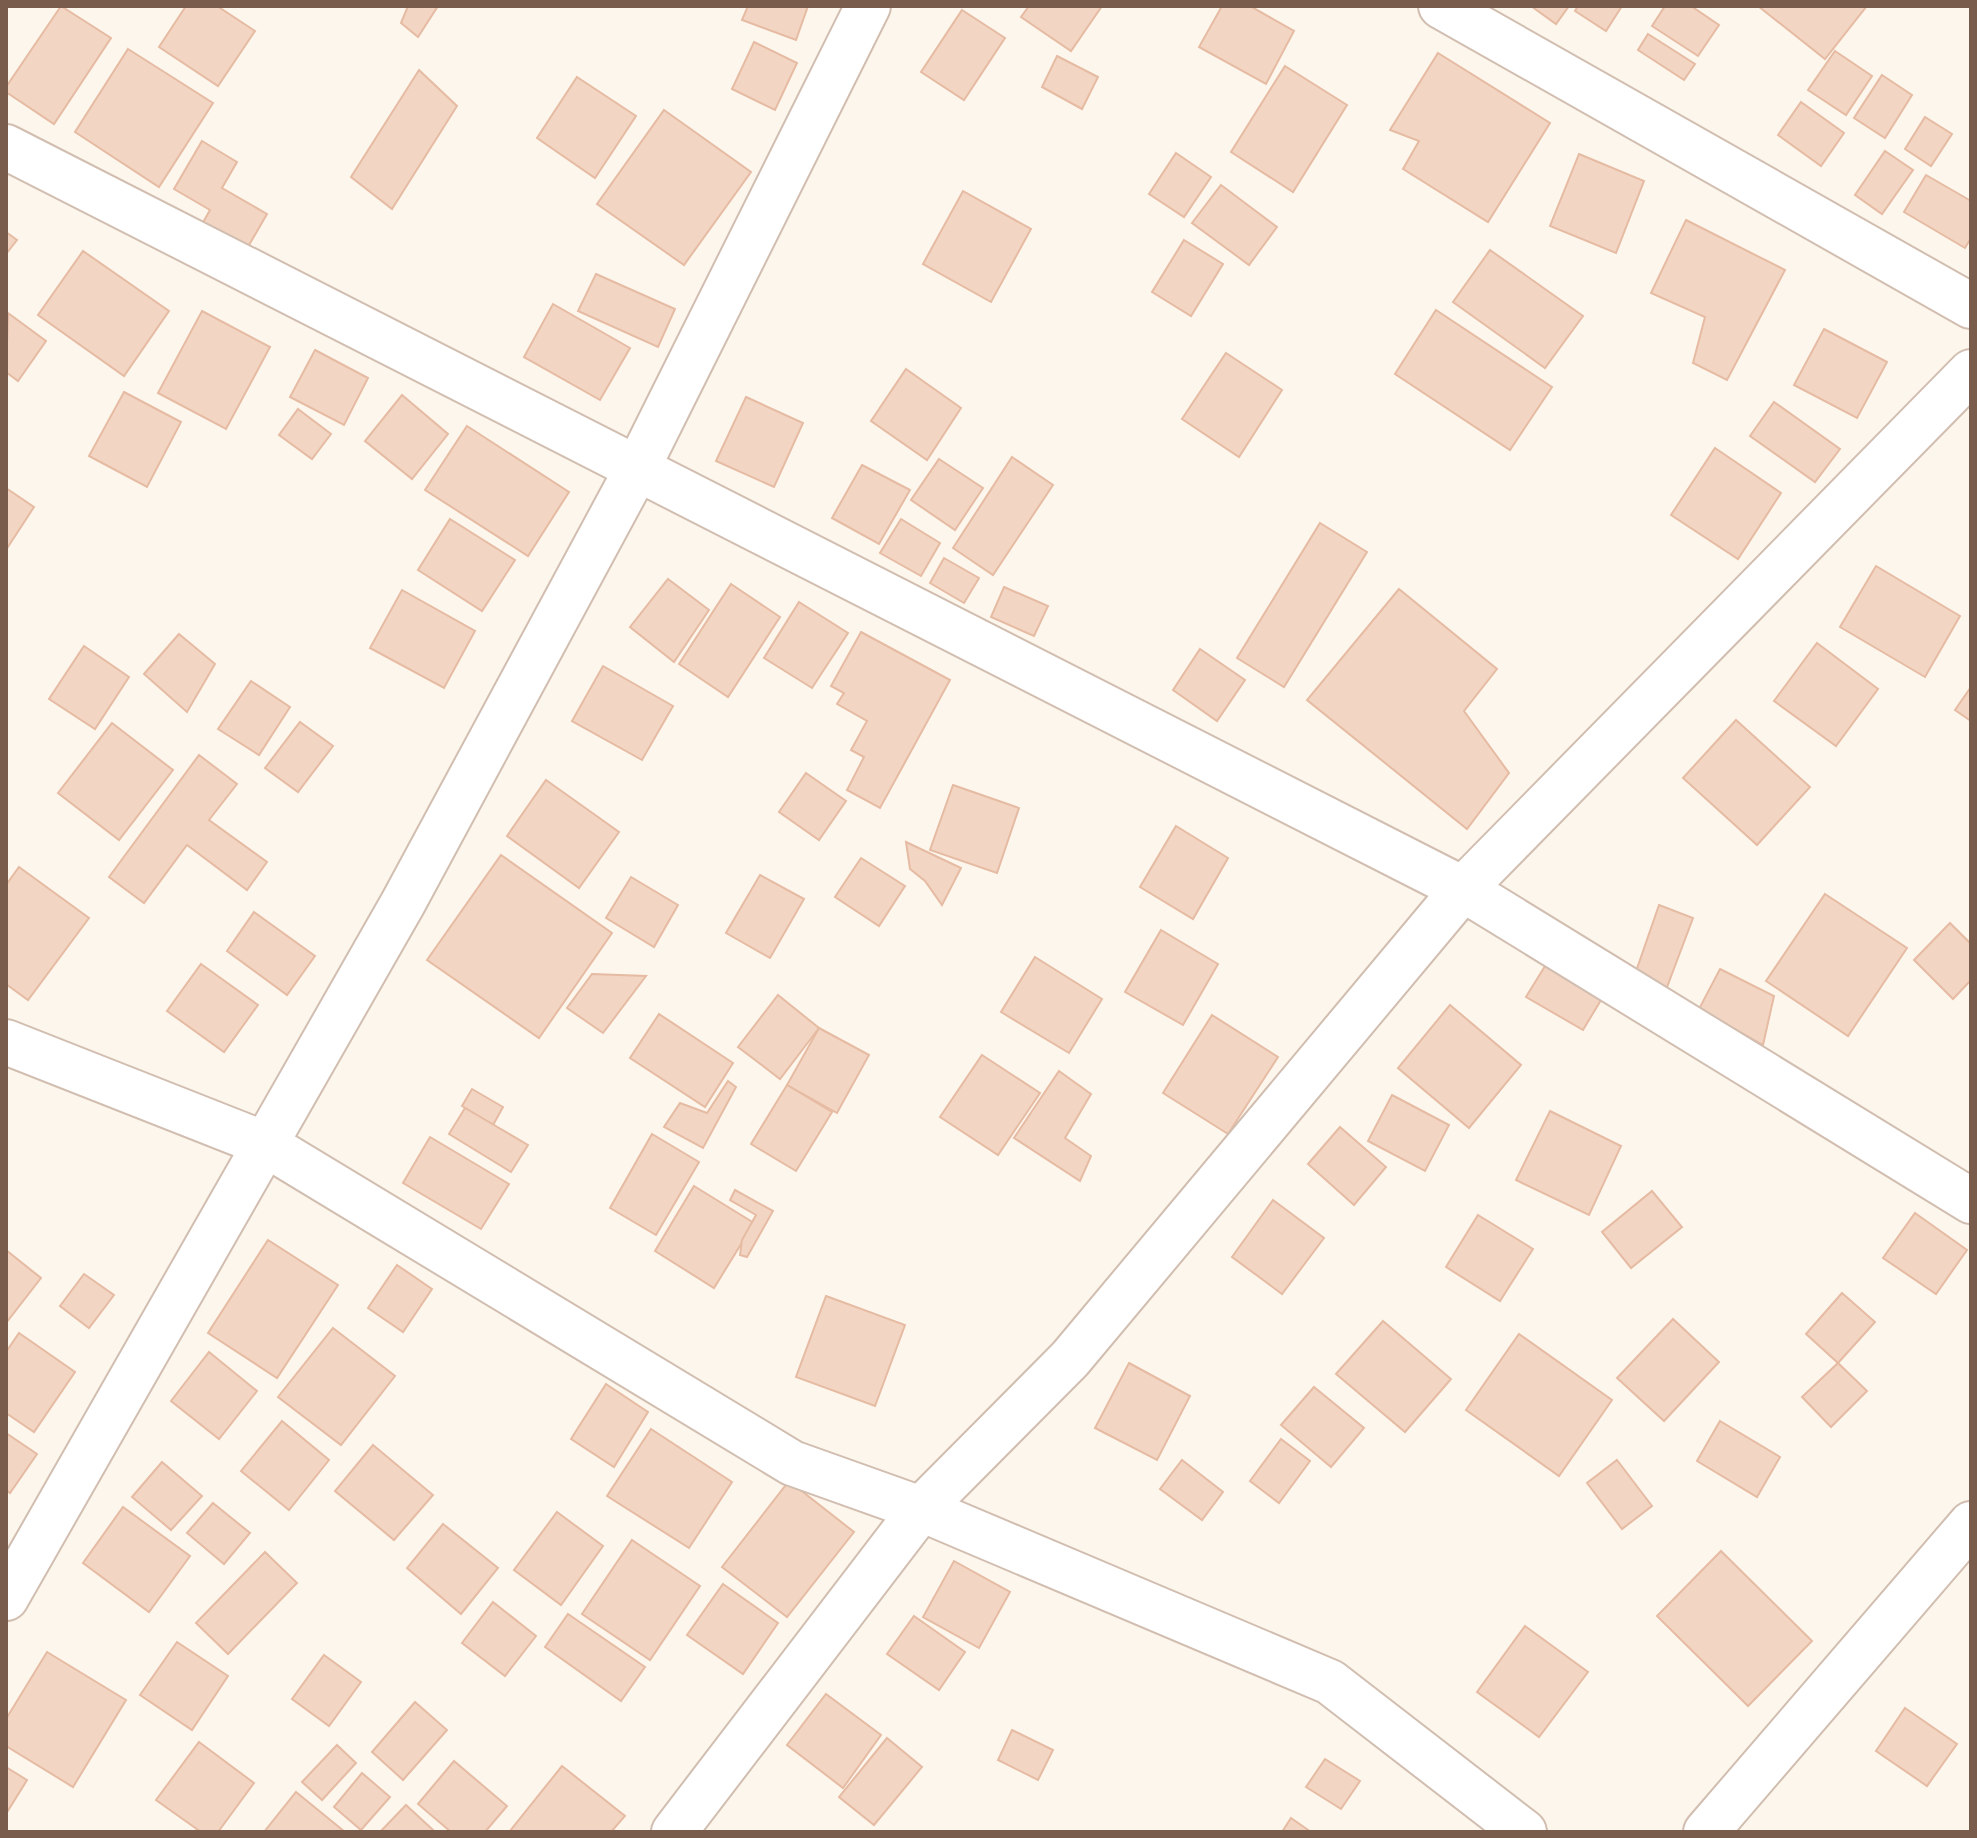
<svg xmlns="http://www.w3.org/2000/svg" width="1977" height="1838" viewBox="0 0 1977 1838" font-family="Poppins,sans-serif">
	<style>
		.building { fill: #f3d5c3; stroke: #e6bba3; stroke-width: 2 }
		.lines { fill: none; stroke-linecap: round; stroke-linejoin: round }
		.street-casing { stroke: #d1beb0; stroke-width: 48 }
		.street { stroke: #fff; stroke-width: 44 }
	</style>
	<rect width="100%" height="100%" fill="#fdf6ec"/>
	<g class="building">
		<path d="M61,6L111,38L54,124L6,92V87Z"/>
		<path d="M186,6H217L255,31L218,86L159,47Z"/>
		<path d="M408,6H438L418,37L401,23Z"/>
		<path d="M748,6H808L796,40L742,20Z"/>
		<path d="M1029,6H1102L1071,51L1021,17Z"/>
		<path d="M1222,6H1250L1294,31L1266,84L1199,47Z"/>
		<path d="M1531,6H1569L1556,24Z"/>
		<path d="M1578,6H1622L1606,31L1575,11Z"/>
		<path d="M1665,6H1691L1719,25L1698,56L1652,26Z"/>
		<path d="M1758,6H1864L1866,7L1825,59Z"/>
		<path d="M962,10L1005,38L964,100L921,72Z"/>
		<path d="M1648,34L1695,64L1684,80L1638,50Z"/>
		<path d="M754,42L797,63L775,110L732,89Z"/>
		<path d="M128,49L213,103L159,187L75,132Z"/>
		<path d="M1835,51L1872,76L1846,115L1808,90Z"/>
		<path d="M1438,53L1550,123L1488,222L1403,169L1419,141L1390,130Z"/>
		<path d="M1057,56L1098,77L1082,109L1042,87Z"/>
		<path d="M1285,66L1347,105L1293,192L1231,152Z"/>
		<path d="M419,70L457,106L392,209L351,177Z"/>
		<path d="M1882,75L1912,95L1885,138L1854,118Z"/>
		<path d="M577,77L636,116L595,178L537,138Z"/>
		<path d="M1801,102L1844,133L1821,166L1778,135Z"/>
		<path d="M664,110L751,172L684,265L597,204Z"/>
		<path d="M1925,117L1952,134L1931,166L1905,149Z"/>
		<path d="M202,141L237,162L222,188L267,214L245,252L201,226L210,210L174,189Z"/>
		<path d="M1885,151L1913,170L1882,214L1855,195Z"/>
		<path d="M1176,153L1211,177L1184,217L1149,194Z"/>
		<path d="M1579,154L1644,181L1616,253L1550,226Z"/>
		<path d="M1926,175L1971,201V238L1965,248L1904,212Z"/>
		<path d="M1221,185L1277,227L1249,265L1192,223Z"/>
		<path d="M963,191L1031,229L991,302L923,264Z"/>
		<path d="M1686,220L1785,270L1727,380L1693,363L1705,317L1651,293Z"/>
		<path d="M6,232L17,240L6,254Z"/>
		<path d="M1184,240L1223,264L1191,316L1152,292Z"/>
		<path d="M1490,250L1583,316L1545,368L1453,302Z"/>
		<path d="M83,251L169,311L124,376L38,315Z"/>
		<path d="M596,274L675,309L658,347L578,311Z"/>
		<path d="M553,304L630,348L600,400L524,357Z"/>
		<path d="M1436,310L1552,387L1510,450L1395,374Z"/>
		<path d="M202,311L270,347L226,429L158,393Z"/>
		<path d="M8,313L46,341L18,381L6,372Z"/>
		<path d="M1824,329L1887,362L1857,418L1794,385Z"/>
		<path d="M315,350L368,378L344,425L290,397Z"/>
		<path d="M1226,353L1282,390L1239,457L1182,419Z"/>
		<path d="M906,369L961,408L927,460L871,421Z"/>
		<path d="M124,392L181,422L147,487L89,456Z"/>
		<path d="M402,395L448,434L412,479L365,441Z"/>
		<path d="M746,397L803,423L774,487L716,461Z"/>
		<path d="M1774,402L1840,449L1815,482L1750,436Z"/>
		<path d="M298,409L331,434L312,459L279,435Z"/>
		<path d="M467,426L569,492L528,556L425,490Z"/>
		<path d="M1715,448L1781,493L1738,559L1671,515Z"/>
		<path d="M1012,457L1053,485L993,575L953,548Z"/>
		<path d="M939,459L983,488L955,530L911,500Z"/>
		<path d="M862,465L910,490L879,544L832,518Z"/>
		<path d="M6,488L34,507L6,550Z"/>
		<path d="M450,519L515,560L482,611L418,570Z"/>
		<path d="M901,519L940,543L921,576L880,553Z"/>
		<path d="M1320,523L1367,552L1284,687L1237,658Z"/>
		<path d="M944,558L979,578L964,603L930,583Z"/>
		<path d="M1876,566L1960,616L1925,677L1840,627Z"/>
		<path d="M668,579L709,610L674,662L630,627Z"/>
		<path d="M731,584L780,617L728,697L679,664Z"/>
		<path d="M1004,587L1048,606L1034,636L991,617Z"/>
		<path d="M1399,589L1497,669L1464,711L1509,773L1467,829L1307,700Z"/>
		<path d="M402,590L475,631L444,688L370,648Z"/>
		<path d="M799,602L848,633L812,688L764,658Z"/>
		<path d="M861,632L950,680L880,808L847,790L864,757L851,750L867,721L837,704L844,693L831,686Z"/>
		<path d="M179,634L215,664L187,712L144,674Z"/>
		<path d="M1817,643L1878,689L1836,746L1774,701Z"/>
		<path d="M84,646L129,677L95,729L49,699Z"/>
		<path d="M1200,649L1245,680L1217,721L1173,690Z"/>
		<path d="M603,666L673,706L642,760L572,721Z"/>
		<path d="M251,681L290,707L259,755L218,729Z"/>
		<path d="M1971,687V721L1955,710Z"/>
		<path d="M1736,720L1810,787L1757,845L1683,778Z"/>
		<path d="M300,722L333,746L298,792L265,768Z"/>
		<path d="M112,723L173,770L119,840L58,793Z"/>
		<path d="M199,755L237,784L209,820L267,862L247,890L187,845L144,903L109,877Z"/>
		<path d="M806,773L846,801L819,840L779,812Z"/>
		<path d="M546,780L619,832L579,888L507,836Z"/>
		<path d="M953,785L1019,808L997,873L930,850Z"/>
		<path d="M1176,826L1228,858L1193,919L1140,887Z"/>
		<path d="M906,842L961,868L942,905L925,881L910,869Z"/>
		<path d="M501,855L612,933L539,1038L427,960Z"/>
		<path d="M861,858L905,886L879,926L835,897Z"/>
		<path d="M19,867L89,918L28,1000L6,984V885Z"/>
		<path d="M760,875L804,899L770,958L726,933Z"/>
		<path d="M631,877L678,905L654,947L606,918Z"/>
		<path d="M1825,894L1907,948L1848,1036L1766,981Z"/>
		<path d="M1659,905L1693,918L1664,995L1632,983Z"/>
		<path d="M254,912L315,956L287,995L227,951Z"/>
		<path d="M1950,923L1971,944V980L1953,999L1914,960Z"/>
		<path d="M1161,930L1218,964L1183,1025L1125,992Z"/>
		<path d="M1035,957L1102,999L1069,1053L1001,1012Z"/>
		<path d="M201,964L258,1005L224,1052L167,1011Z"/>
		<path d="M1545,966L1601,1000L1583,1030L1526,997Z"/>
		<path d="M1720,969L1774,996L1763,1045L1699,1009Z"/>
		<path d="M592,974L646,976L603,1033L567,1008Z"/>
		<path d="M778,995L819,1028L780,1079L738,1047Z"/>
		<path d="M1450,1005L1521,1065L1469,1128L1398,1068Z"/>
		<path d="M659,1014L733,1063L705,1107L630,1058Z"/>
		<path d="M1212,1015L1278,1057L1228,1134L1163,1093Z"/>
		<path d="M819,1028L869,1055L837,1113L787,1085Z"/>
		<path d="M982,1055L1040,1093L998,1155L940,1117Z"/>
		<path d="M1059,1071L1091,1094L1065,1138L1091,1156L1080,1181L1014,1138Z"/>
		<path d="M728,1081L736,1087L703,1148L664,1127L680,1103L707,1113Z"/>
		<path d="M787,1085L832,1112L796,1171L751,1144Z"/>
		<path d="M472,1089L503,1107L493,1125L462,1106Z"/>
		<path d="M1392,1095L1449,1125L1425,1171L1368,1141Z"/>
		<path d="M465,1108L528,1145L511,1172L449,1134Z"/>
		<path d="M1550,1111L1621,1146L1589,1215L1516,1180Z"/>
		<path d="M1340,1127L1386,1167L1354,1205L1308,1164Z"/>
		<path d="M652,1134L699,1162L656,1235L610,1208Z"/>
		<path d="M430,1137L509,1184L481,1229L403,1183Z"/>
		<path d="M694,1186L754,1223L714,1288L655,1251Z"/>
		<path d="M735,1190L773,1211L747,1257L740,1255L742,1240L756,1215L730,1200Z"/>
		<path d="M1652,1191L1682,1227L1631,1268L1602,1232Z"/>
		<path d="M1273,1200L1324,1238L1282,1294L1232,1257Z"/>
		<path d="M1915,1213L1967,1250L1936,1294L1883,1258Z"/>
		<path d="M1478,1215L1533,1249L1500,1301L1446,1267Z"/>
		<path d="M268,1240L338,1285L277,1378L208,1333Z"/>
		<path d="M6,1250L41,1278L6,1323Z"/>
		<path d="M397,1265L432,1289L403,1332L368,1308Z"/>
		<path d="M84,1274L114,1295L89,1328L60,1306Z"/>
		<path d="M1842,1293L1875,1322L1838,1363L1806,1334Z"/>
		<path d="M826,1296L905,1325L875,1406L796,1377Z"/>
		<path d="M1673,1319L1719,1362L1664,1421L1617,1378Z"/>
		<path d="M1383,1321L1451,1379L1405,1432L1336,1374Z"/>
		<path d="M333,1328L395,1376L341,1445L278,1397Z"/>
		<path d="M19,1333L75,1372L34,1432L6,1413V1352Z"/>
		<path d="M1519,1334L1612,1400L1559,1476L1466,1410Z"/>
		<path d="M209,1352L257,1391L219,1439L171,1401Z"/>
		<path d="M1129,1363L1190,1396L1157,1460L1095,1428Z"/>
		<path d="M1838,1363L1867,1391L1831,1427L1802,1397Z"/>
		<path d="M606,1384L648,1412L614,1467L571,1439Z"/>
		<path d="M1314,1387L1364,1428L1331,1467L1281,1425Z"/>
		<path d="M282,1421L329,1460L289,1510L241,1471Z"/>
		<path d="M1720,1421L1780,1457L1757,1497L1697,1461Z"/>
		<path d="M651,1429L732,1482L689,1548L607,1496Z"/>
		<path d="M6,1433L37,1454L10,1493L6,1490Z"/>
		<path d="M1281,1439L1310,1461L1279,1503L1250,1481Z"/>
		<path d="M373,1445L433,1495L394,1540L335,1491Z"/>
		<path d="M1182,1460L1223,1492L1202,1520L1160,1489Z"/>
		<path d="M1617,1460L1652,1506L1622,1529L1587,1483Z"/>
		<path d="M162,1462L202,1496L171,1530L132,1497Z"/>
		<path d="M789,1481L854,1532L787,1617L722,1567Z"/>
		<path d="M213,1503L250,1533L224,1564L187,1533Z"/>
		<path d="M123,1507L190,1556L149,1612L83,1563Z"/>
		<path d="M557,1512L603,1546L561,1605L514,1570Z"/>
		<path d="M443,1524L498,1568L461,1614L407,1568Z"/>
		<path d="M632,1540L700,1586L650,1660L582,1614Z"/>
		<path d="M1721,1551L1812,1641L1748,1706L1657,1616Z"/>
		<path d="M265,1552L297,1583L228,1654L196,1623Z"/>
		<path d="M954,1561L1010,1592L979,1648L923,1617Z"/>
		<path d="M723,1584L778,1623L743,1674L687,1635Z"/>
		<path d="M493,1602L536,1636L505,1676L462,1643Z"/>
		<path d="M568,1614L645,1667L621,1701L545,1647Z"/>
		<path d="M914,1616L965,1652L939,1690L887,1654Z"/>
		<path d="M1525,1626L1588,1672L1539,1737L1477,1692Z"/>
		<path d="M177,1642L228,1676L192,1730L140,1695Z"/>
		<path d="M47,1652L126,1700L73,1787L6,1746V1719Z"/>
		<path d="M324,1655L361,1682L329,1726L292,1699Z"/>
		<path d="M826,1694L881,1735L843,1788L787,1745Z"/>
		<path d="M415,1702L447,1730L403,1780L372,1752Z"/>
		<path d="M1905,1708L1957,1744L1927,1786L1876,1751Z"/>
		<path d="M1012,1730L1053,1750L1038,1780L998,1760Z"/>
		<path d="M887,1738L922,1767L874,1825L839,1797Z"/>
		<path d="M199,1742L254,1783L218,1832H201L156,1800Z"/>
		<path d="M337,1745L356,1763L322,1800L302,1782Z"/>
		<path d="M1325,1759L1360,1781L1341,1809L1306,1787Z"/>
		<path d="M454,1761L507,1806L485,1832H451L418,1804Z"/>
		<path d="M562,1766L625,1816L611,1832H509Z"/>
		<path d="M6,1767L27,1780L6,1814Z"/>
		<path d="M362,1773L390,1797L361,1830L334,1807Z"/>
		<path d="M296,1792L345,1832H264Z"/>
		<path d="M406,1805L433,1830L432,1832H380Z"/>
		<path d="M1291,1818L1311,1832H1282Z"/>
	</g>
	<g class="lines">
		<g class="street-casing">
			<g id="street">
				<path d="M1441,6L1971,306"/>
				<path d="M6,147L1463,889L1971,1201"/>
				<path d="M6,1042L265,1144L792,1463L921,1509L1330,1682L1524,1832"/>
				<path d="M6,1598L403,903L637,469L868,6"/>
				<path d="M674,1832L921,1509L1070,1359L1463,889L1971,372"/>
				<path d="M1706,1832L1971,1524"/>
			</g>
		</g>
		<use href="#street" class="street"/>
	</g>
	<rect width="1977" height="1838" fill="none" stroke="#7a5c4d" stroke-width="16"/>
</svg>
